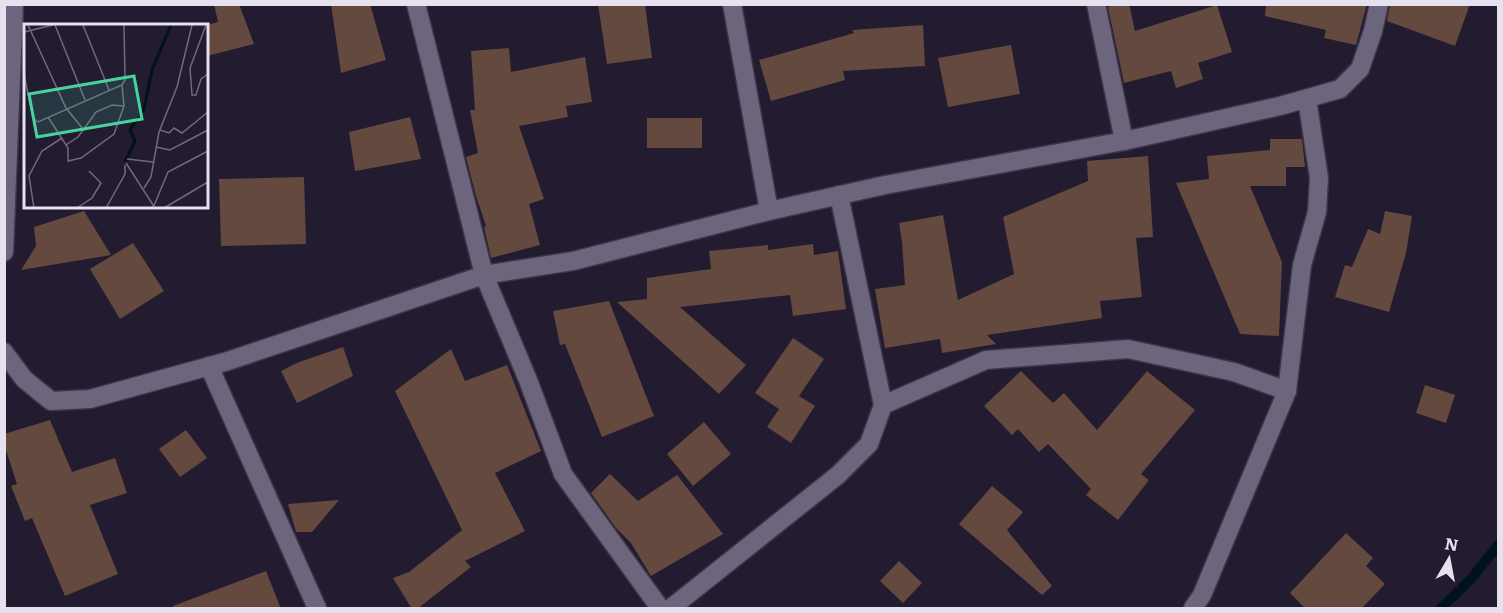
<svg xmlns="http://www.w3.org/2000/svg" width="1503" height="613" viewBox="0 0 1503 613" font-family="Literata,serif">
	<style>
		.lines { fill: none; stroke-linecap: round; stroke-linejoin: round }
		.stream { stroke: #00121b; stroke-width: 10 }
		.building { fill: #63493e }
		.minor-casing { stroke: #3c3647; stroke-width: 21 }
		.minor { stroke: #6d657e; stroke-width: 18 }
		.inset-river { fill: none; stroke: #00121b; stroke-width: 3 }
		.inset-road { fill: none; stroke: #716a7c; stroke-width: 1.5 }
		.view { fill: #46d49e; fill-opacity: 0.15; stroke: #46d49e; stroke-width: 3 }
		.inset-edge { fill: none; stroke: #e5e1ef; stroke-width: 3 }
	</style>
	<rect width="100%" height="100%" fill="#231b30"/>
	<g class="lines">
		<path class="stream" d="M1441,608L1471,579L1498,545"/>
	</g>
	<g class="building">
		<path d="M214,4H239L254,44L207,56V25L218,22Z"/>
		<path d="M331,4H370L386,60L341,73Z"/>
		<path d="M598,4H645L652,58L607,64Z"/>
		<path d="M1118,4H1129L1135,31L1217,5L1232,52L1198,63L1203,79L1176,88L1171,71L1124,83L1108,7Z"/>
		<path d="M1266,4H1367L1356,45L1324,38L1326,30L1265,16Z"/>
		<path d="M1390,4H1470L1455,46L1387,21Z"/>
		<path d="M923,25L925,66L843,71L845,80L771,101L759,60L854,33L852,30Z"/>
		<path d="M1011,45L1020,94L948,107L938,58Z"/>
		<path d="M509,48L511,72L585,57L592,102L566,106L568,117L519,126L544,199L529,204L540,245L491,258L484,227L486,226L476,196L466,157L478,153L470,110H475L471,51Z"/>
		<path d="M410,117L421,159L355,171L349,132Z"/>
		<rect x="647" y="118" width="55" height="30"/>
		<path d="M1270,139H1302L1305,167H1286V186H1250L1282,262L1279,336L1240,334L1176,183L1209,179L1207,156L1270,150Z"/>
		<path d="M1148,156L1153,237L1136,238L1142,297L1100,301L1102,318L987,335L996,344L942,353L940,339L885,348L875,289L905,285L902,242L899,223L943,215L958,300L1014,274L1003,217L1088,181L1087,161Z"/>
		<path d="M304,177L306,244L221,246L219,179Z"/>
		<path d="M84,211L111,255L21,270L36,246L34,227Z"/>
		<path d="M1385,211L1412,216L1406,253L1389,312L1335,297L1345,265L1352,267L1368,229L1380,234Z"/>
		<path d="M133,243L164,291L120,319L90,269Z"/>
		<path d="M813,244L814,255L838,251L846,309L793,316L790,295L680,307L746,365L719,394L617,302L647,299V278L711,269L709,251L768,245V250Z"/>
		<path d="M609,301L654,416L602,437L565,344L560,345L553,311Z"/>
		<path d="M793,338L824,359L799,396L815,406L791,443L767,427L779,409L755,393Z"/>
		<path d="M343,347L353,376L297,403L281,371L299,362Z"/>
		<path d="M451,349L465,381L507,365L541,451L495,473L525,531L465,561L471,567L417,609H412L393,578L409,572L462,530L395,391Z"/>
		<path d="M1021,371L1053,403L1064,393L1097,430L1147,371L1195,410L1141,474L1149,480L1118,520L1086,495L1091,489L1048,444L1039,452L1018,429L1012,435L984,406Z"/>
		<path d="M1425,385L1455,395L1446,423L1416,413Z"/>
		<path d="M50,420L72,472L115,458L127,493L90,505L118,574L65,596L32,518L25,521L11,486L17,484L4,444V434Z"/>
		<path d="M704,422L731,454L693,486L667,454Z"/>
		<path d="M186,430L207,458L180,477L159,449Z"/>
		<path d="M610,474L638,501L677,475L723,534L651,576L631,543L616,528L591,493Z"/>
		<path d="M992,486L1023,512L1007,530L1052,586L1042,595L959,524Z"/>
		<path d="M339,500L312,532H296L288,504Z"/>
		<path d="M1346,533L1373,558L1366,566L1385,584L1361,609H1306L1290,593Z"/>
		<path d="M899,561L922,583L903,603L880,581Z"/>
		<path d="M266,571L281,609H173V606Z"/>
	</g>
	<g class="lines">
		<g class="minor-casing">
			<g id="minor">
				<path d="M416,4L484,275L528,380L563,474L660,608"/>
				<path d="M732,4L769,211"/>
				<path d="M1096,4L1124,141"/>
				<path d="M4,252L14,4"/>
				<path d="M4,352L24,379L51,401L90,399L228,361L484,275L573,261L769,211L885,185L1124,141L1280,106L1340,89L1360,69L1373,31L1379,4"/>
				<path d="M209,366L317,608"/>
				<path d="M883,405L986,360L1128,349L1234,372L1287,391"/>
				<path d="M671,608L838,475L869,444L883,405L839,195"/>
				<path d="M1193,608L1202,595L1287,391L1302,265L1317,212L1319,178L1307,99"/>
			</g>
		</g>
		<use href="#minor" class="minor"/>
	</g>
	<g transform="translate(24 24)">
		<rect width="184" height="184" fill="#231b30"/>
		<path class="inset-river" d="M101,138L111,117L106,106L120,85L128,46L147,1"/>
		<path class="inset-road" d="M4,1L42,84L59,105M31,1L61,76M59,1L85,66M182,1L166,44L168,71H172L177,55L184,50M0,8L29,1M0,50L9,94L14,98L98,61L101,56L100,1M24,93L44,124V137L57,134L90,110L100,82L98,61M136,106L145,109L150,104L158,109L184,88M42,121L54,113L72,88L88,81L100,82M132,123L146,126L184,106M103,135L129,138M102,139L131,184M120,164L127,153L135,108L153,63L168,1M10,184L5,152L18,127L38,114M53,184L68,174L77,159L65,147M82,184L101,150V141M129,184L144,148L184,127M140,184L184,158"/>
		<path class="view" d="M110,52L118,95L13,113L5,70Z"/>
		<rect width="184" height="184" class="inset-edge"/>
	</g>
	<rect width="1503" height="613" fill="none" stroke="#e5e1ef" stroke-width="12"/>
	<g transform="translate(1449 559) rotate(10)" stroke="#231b30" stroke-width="4.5" paint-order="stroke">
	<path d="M0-4.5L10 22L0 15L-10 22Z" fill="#e5e1ef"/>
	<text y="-9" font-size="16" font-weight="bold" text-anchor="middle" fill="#e5e1ef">N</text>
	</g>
</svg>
